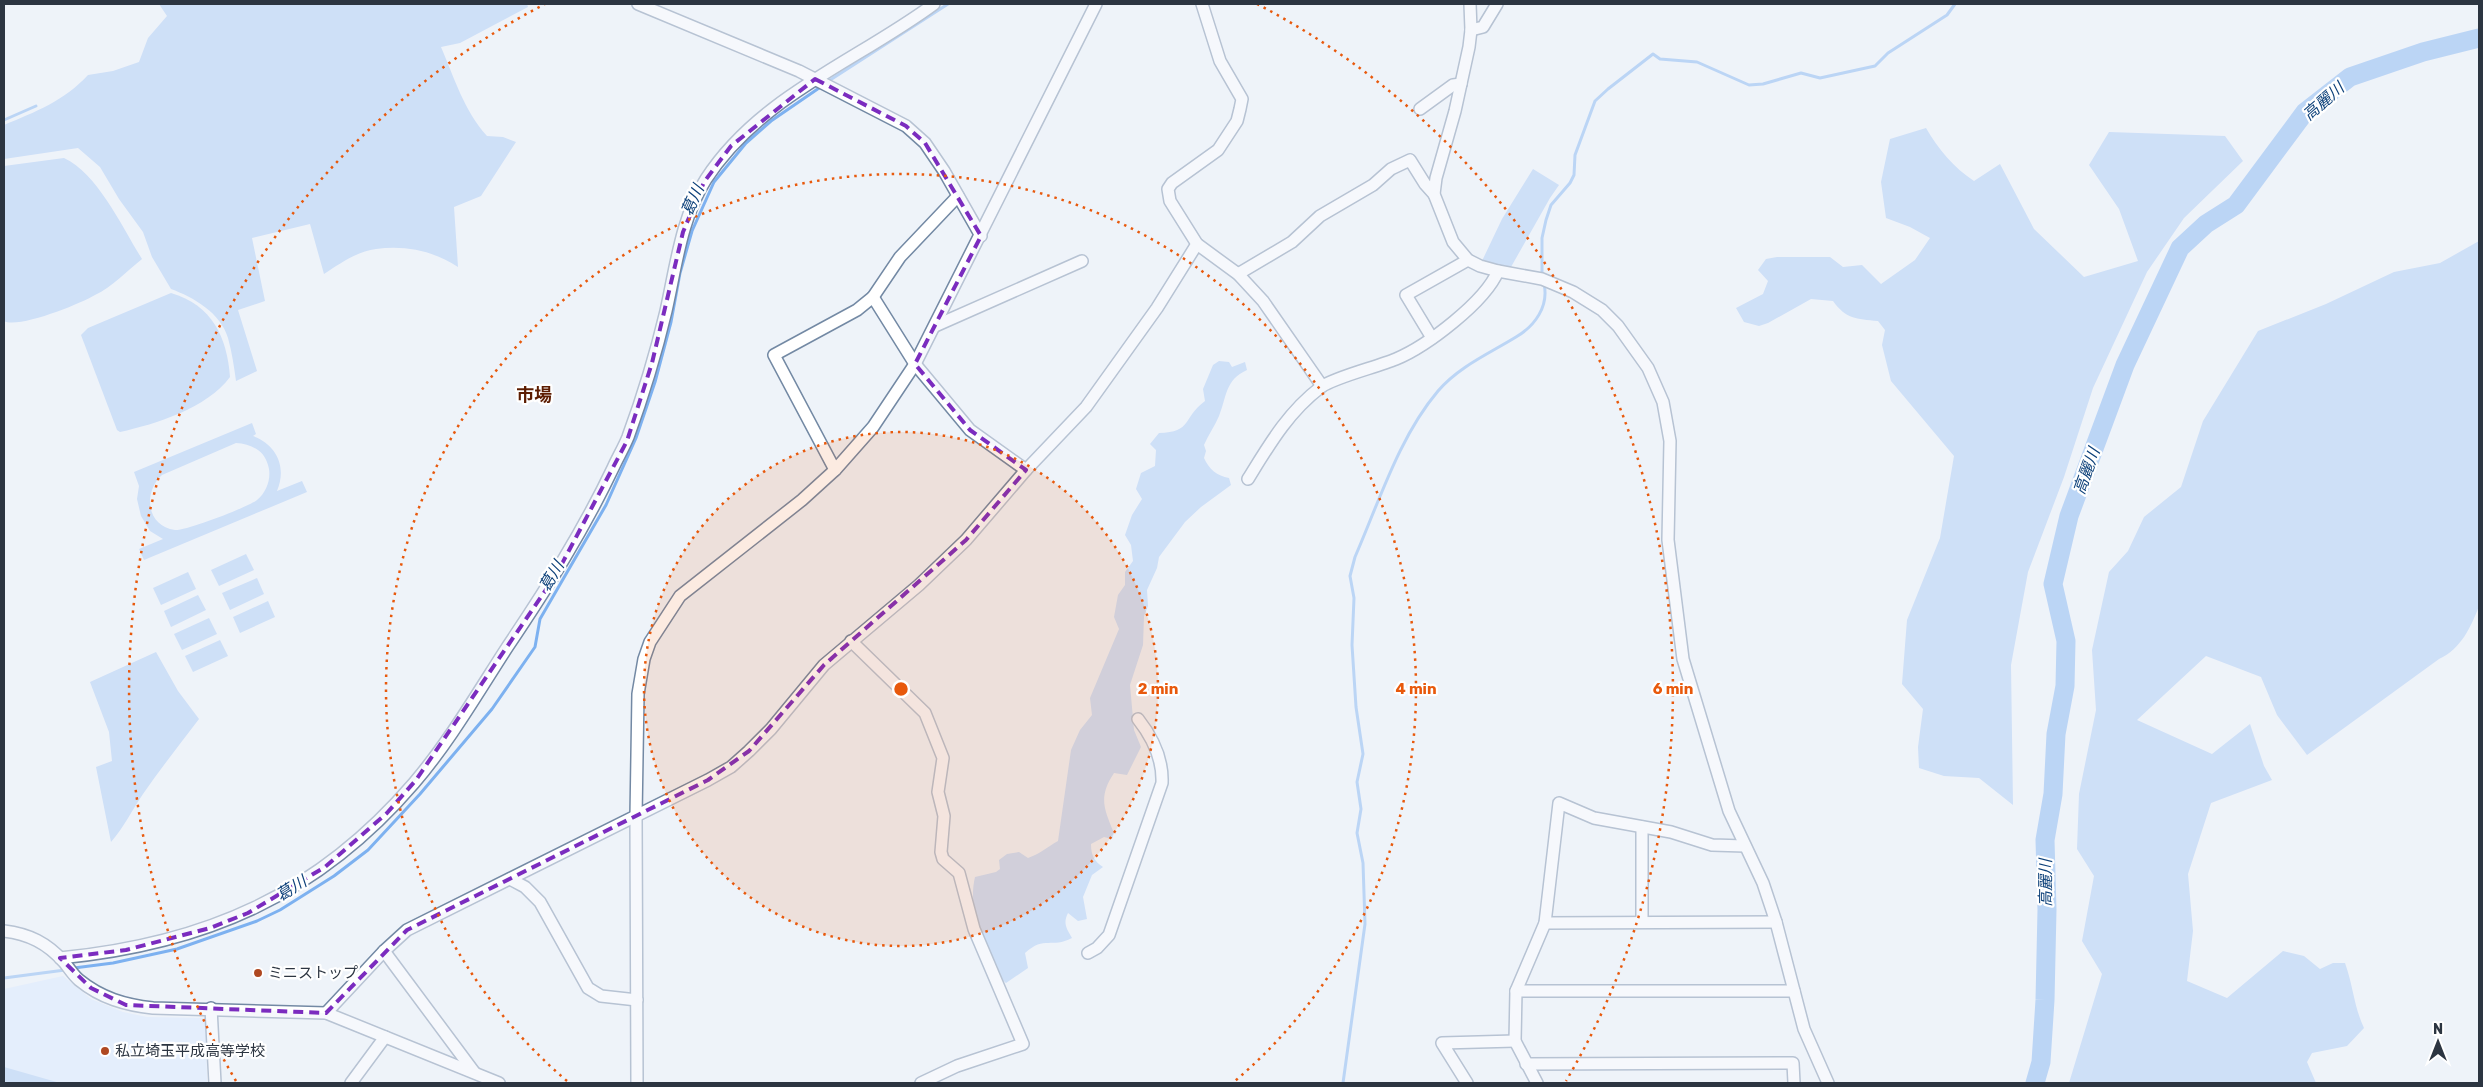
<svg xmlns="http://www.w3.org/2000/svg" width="2483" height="1087" viewBox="0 0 2483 1087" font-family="Rubik,'Noto Sans JP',sans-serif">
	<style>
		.built { fill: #d7e8fe }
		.green { fill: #a6c9f4; fill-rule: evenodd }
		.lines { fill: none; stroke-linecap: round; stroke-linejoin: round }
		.stream { stroke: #7db1f0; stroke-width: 3 }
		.river { stroke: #7db1f0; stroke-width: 19 }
		.minor-casing { stroke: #7389a4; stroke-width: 14 }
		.minor { stroke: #fff; stroke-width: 11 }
		.marked { fill: none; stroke: #7b2cbf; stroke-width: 4; stroke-dasharray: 10 6; stroke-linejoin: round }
		.ring { fill: none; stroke: #e8590c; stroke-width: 2.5; stroke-dasharray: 2.5 5 }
		.poi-dot { fill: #af4821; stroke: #fff; stroke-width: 2 }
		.labels { text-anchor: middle; stroke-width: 4.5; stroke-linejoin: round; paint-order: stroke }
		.poi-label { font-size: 15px; fill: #2c3541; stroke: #fff; text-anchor: start }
		.water-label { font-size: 16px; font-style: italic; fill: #0d417a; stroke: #fff }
		.quarter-label { font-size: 18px; font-weight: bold; fill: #5c1c01; stroke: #fff }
		.centre { fill: #e8590c; stroke: #fff; stroke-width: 2.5 }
		.ring-label { font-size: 15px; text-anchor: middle; font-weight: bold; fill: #e8590c; stroke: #fff; stroke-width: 4.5; stroke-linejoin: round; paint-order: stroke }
	</style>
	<rect width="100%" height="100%" fill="#eef3f9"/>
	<path class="built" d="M63,976L91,999L123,1012L147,1017L206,1018L207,1083H4V989Z"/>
	<g class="green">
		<path d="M159,4H527L528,7L460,43L441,47C454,77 464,111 487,136L503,137L516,142L481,196L454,207L458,267C433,251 406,245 376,249C358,251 339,264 324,274L310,224L252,238L265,301L238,310L257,371L236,381C234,367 232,352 228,338C221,313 193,297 171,289L152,257L143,232L119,199L100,167L78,148L4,159V125C35,112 64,101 88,75L113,71L139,62L148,38L167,16Z"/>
		<path d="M1926,128C1938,149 1954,168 1974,181L2000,164L2034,229L2084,277L2138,261L2119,209L2089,165L2109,132L2225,136L2243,161L2184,218L2147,272L2093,388L2064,477L2028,572L2011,665L2013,805L1979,778L1944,776L1919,768L1918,747L1923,709L1902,684L1907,620L1940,538L1954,456L1891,381L1882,345L1885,330L1878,321C1856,319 1846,319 1833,301L1811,299L1768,323L1759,326L1744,322L1736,308L1763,294L1768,281L1758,270L1766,259L1777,257H1830L1843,267L1862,265L1881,284L1915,260L1930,238L1910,227L1886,218L1881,182L1890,139Z"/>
		<path d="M64,158C98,174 122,227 142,259C127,271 112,287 95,295C80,304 18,329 4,321V166Z"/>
		<path d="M1533,169L1559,185L1550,198L1511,267L1482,261L1502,219Z"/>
		<path d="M2479,241V606C2471,627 2461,649 2439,659L2307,755L2277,715L2261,677L2206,656L2137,720L2212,754L2250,724L2264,766L2272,780L2211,803L2188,874L2193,931L2187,981L2227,998L2283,951L2304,956L2320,969L2333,963H2345C2353,985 2354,1007 2364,1028L2347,1046L2312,1053L2307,1062L2316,1083H2069L2102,974L2082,941L2094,876L2077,849L2079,794L2096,710L2092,650L2109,572L2128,551L2144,517L2181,487L2203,421L2258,331L2326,304L2394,272L2440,263Z"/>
		<path d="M171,293C212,305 227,337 230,377C207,408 156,424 120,432L117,430L81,335L88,328Z"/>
		<path d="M1219,361L1229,362L1232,367L1245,362L1247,370C1225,380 1227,396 1219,416C1215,426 1208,435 1204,445L1206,451L1204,458C1209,469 1217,476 1229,478L1231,485L1201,507L1185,522L1159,557L1157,568L1147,590L1148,606L1144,616L1143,645L1130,685L1134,730L1141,747L1127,775L1114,773C1098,797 1104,809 1114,833L1112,839L1104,837L1091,844C1091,855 1094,861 1103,867L1092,875L1083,897L1087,919L1078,921L1068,913C1063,923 1066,928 1072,938C1051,949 1045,935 1025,953L1028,968L1006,983C999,977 1000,974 997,966C995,961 991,957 989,953C977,928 969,903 975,877L996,872L1000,869L999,860L1007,854L1019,852L1028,858C1040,854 1047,847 1058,841L1071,750L1080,730L1092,715L1090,698L1119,629L1114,617L1118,595L1125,585V572L1133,561L1131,545L1125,535L1132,515L1142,499L1136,489L1141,473L1155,466L1156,450L1150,444L1159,433C1193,432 1182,418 1205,401L1203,389L1213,365Z"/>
		<path d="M252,423L256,434L253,436C277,445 287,467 277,491L302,481L307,492L144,560L139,549L163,539L150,531L141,516L137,499L139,486L134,472ZM236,443C251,444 264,450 268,465C272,477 267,492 257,500C248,507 186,531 175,530C146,526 143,492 162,475Z"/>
		<path d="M246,554L254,570L219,586L211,570Z"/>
		<path d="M188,572L196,589L161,605L153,588Z"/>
		<path d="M257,578L264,594L230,610L222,593Z"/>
		<path d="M198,595L206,610L171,627L164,611Z"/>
		<path d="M268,601L275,617L240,633L233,617Z"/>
		<path d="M209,618L217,634L182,650L174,634Z"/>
		<path d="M220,640L228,656L193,672L185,656Z"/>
		<path d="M156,652L178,691L199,719C180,744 161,768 143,794C132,810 124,827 111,842L96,767L112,761L109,732L90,682Z"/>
		<path d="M4,1067L60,1083H4Z"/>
	</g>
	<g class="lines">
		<g class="stream">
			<path d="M827,82L948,4"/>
			<path d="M4,120L36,106"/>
			<path d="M1542,275V238L1546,220L1551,205L1570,183L1574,175L1575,155L1595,101L1608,89L1653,54L1660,59L1697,62L1749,85L1763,84L1801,73L1820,78L1875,66L1888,53L1947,15L1955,4"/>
			<path d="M74,968L113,963L177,949L257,921L280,910L334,876L368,850L420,794L492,709L535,647L540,619L606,505L636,438L655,382L671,322L680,273L692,231L714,182L746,143L771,121L822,86"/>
			<path d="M4,978L65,970"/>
			<path d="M1343,1083L1365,924L1363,863L1357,833L1361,809L1357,782L1363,754L1356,707L1352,645L1354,598L1350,576L1355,557C1379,502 1399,437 1438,391C1458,367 1490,353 1516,337C1535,326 1549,306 1544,284"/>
		</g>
		<path class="river" d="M2035,1083L2041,1062L2045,1000L2047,910L2045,840L2053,794L2056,734L2065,686L2066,641L2053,584L2069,516L2125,365L2180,248L2206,224L2236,205L2305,112L2350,77L2423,52L2479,38"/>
		<g class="minor-casing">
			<g id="minor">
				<path d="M638,4L799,71L906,126L925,143L944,171L981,236"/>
				<path d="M1202,4L1220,61L1242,99L1240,109L1237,121L1218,150L1172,183L1168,189L1170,201L1197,244L1238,274L1263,301L1322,386"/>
				<path d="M1470,4L1471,30L1469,47L1455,111L1436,178L1434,194L1453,242L1468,260L1480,266L1498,271L1542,279L1573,292L1602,310L1618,326L1648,368L1663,402L1670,441L1668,540L1683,659L1729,811L1763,883L1776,922L1804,1029L1828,1083"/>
				<path d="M1471,30L1483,27L1497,4"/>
				<path d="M1420,109L1453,85L1461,84"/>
				<path d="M1238,274L1292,242L1320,216L1373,185L1391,169L1410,160L1425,184L1434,194"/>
				<path d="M873,297L915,364L970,430L1026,470"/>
				<path d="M935,326L1082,261"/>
				<path d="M1432,338L1406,295L1468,260"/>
				<path d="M835,470L774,355L857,310L873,297L900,257L958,196"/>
				<path d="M1248,479C1269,445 1288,412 1321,387C1335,377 1377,367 1396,359C1427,346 1485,302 1498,271"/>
				<path d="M851,641L925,713L943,758L938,792L944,816L941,852L943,859L959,873L974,929L1023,1044L957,1066L921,1083"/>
				<path d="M510,879L525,887L540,902L588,988L601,996L637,1000"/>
				<path d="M1642,922V827"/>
				<path d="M1545,923L1776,922"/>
				<path d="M4,931C29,934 47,943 64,962C69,968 73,975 79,980C101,998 125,1005 153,1008L326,1013L499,1083"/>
				<path d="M384,951L474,1072"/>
				<path d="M1088,953L1097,948L1109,935L1162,783C1163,759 1153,738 1138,719"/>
				<path d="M60,958C205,944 318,895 414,783C450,741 478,692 508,646C547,588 583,531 613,468C618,457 624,447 628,437C643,396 656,353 666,311C676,267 681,218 706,179C760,96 857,61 934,4"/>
				<path d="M1516,991H1794"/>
				<path d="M211,1008L215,1083"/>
				<path d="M326,1013L384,951L407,930L708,780L731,767L749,751L771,729L824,665L919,585L966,540L1026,470L1086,407L1157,308L1197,244"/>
				<path d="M1526,1064L1793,1063L1794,1083"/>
				<path d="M351,1083L385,1037"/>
				<path d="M637,1083L636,817L638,694L644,659L650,642L680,596L802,500L835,470L873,427L915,364L1096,4"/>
				<path d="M1467,1083L1442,1043L1515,1041"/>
				<path d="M1537,1083L1515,1041L1516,991L1545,923L1559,803L1594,818L1671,832L1712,845L1745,846"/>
			</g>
		</g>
		<use href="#minor" class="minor"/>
	</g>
	<path d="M0 0H2483V1087H0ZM815,79L906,126L925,143L981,236L915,364L970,430L1026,470L966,540L824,665L749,751L708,780L407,930L326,1013L126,1005L91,988L60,958L126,950L210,928L248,913L325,867L387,813L416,780L556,575L627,441L652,363L683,232L704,182L731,146Z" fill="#eef3f9" fill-opacity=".55" fill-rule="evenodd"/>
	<path class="marked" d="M815,79L906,126L925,143L981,236L915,364L970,430L1026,470L966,540L824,665L749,751L708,780L407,930L326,1013L126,1005L91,988L60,958L126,950L210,928L248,913L325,867L387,813L416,780L556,575L627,441L652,363L683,232L704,182L731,146Z"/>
	<circle cx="901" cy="689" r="257" fill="#e8590c" fill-opacity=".12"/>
	<g class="ring">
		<circle cx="901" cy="689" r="257"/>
		<path d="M567 1081A515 515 0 1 1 1235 1081"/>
		<path d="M236 1081A772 772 0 0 1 545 4M1257 4A772 772 0 0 1 1566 1081"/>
	</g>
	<g class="poi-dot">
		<circle cx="258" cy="973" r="5"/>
		<circle cx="105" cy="1051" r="5"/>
	</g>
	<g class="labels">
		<g class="poi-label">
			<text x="268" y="978">ミニストップ</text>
			<text x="115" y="1056">私立埼玉平成高等学校</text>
		</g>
		<g class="water-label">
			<text transform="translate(2323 101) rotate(-41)" y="6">高麗川</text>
			<text transform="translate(692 200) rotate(-66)" y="6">葛川</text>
			<text transform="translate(2086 471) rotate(-70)" y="6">高麗川</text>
			<text transform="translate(551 576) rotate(-60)" y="6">葛川</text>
			<text transform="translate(2045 883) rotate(-90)" y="6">高麗川</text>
			<text transform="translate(291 888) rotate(-32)" y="6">葛川</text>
		</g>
		<g class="quarter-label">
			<text x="534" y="401">市場</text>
		</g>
	</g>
	<circle cx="901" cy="689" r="8" class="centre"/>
	<g class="ring-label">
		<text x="1158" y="694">2 min</text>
		<text x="1416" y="694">4 min</text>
		<text x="1673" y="694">6 min</text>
	</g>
	<rect width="2483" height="1087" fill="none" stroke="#2c3541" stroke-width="10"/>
	<g transform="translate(2438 1042)" stroke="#ffffff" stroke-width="4" paint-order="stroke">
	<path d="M0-4L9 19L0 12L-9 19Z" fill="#2c3541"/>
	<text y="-8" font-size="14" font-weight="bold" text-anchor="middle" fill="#2c3541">N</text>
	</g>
</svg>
